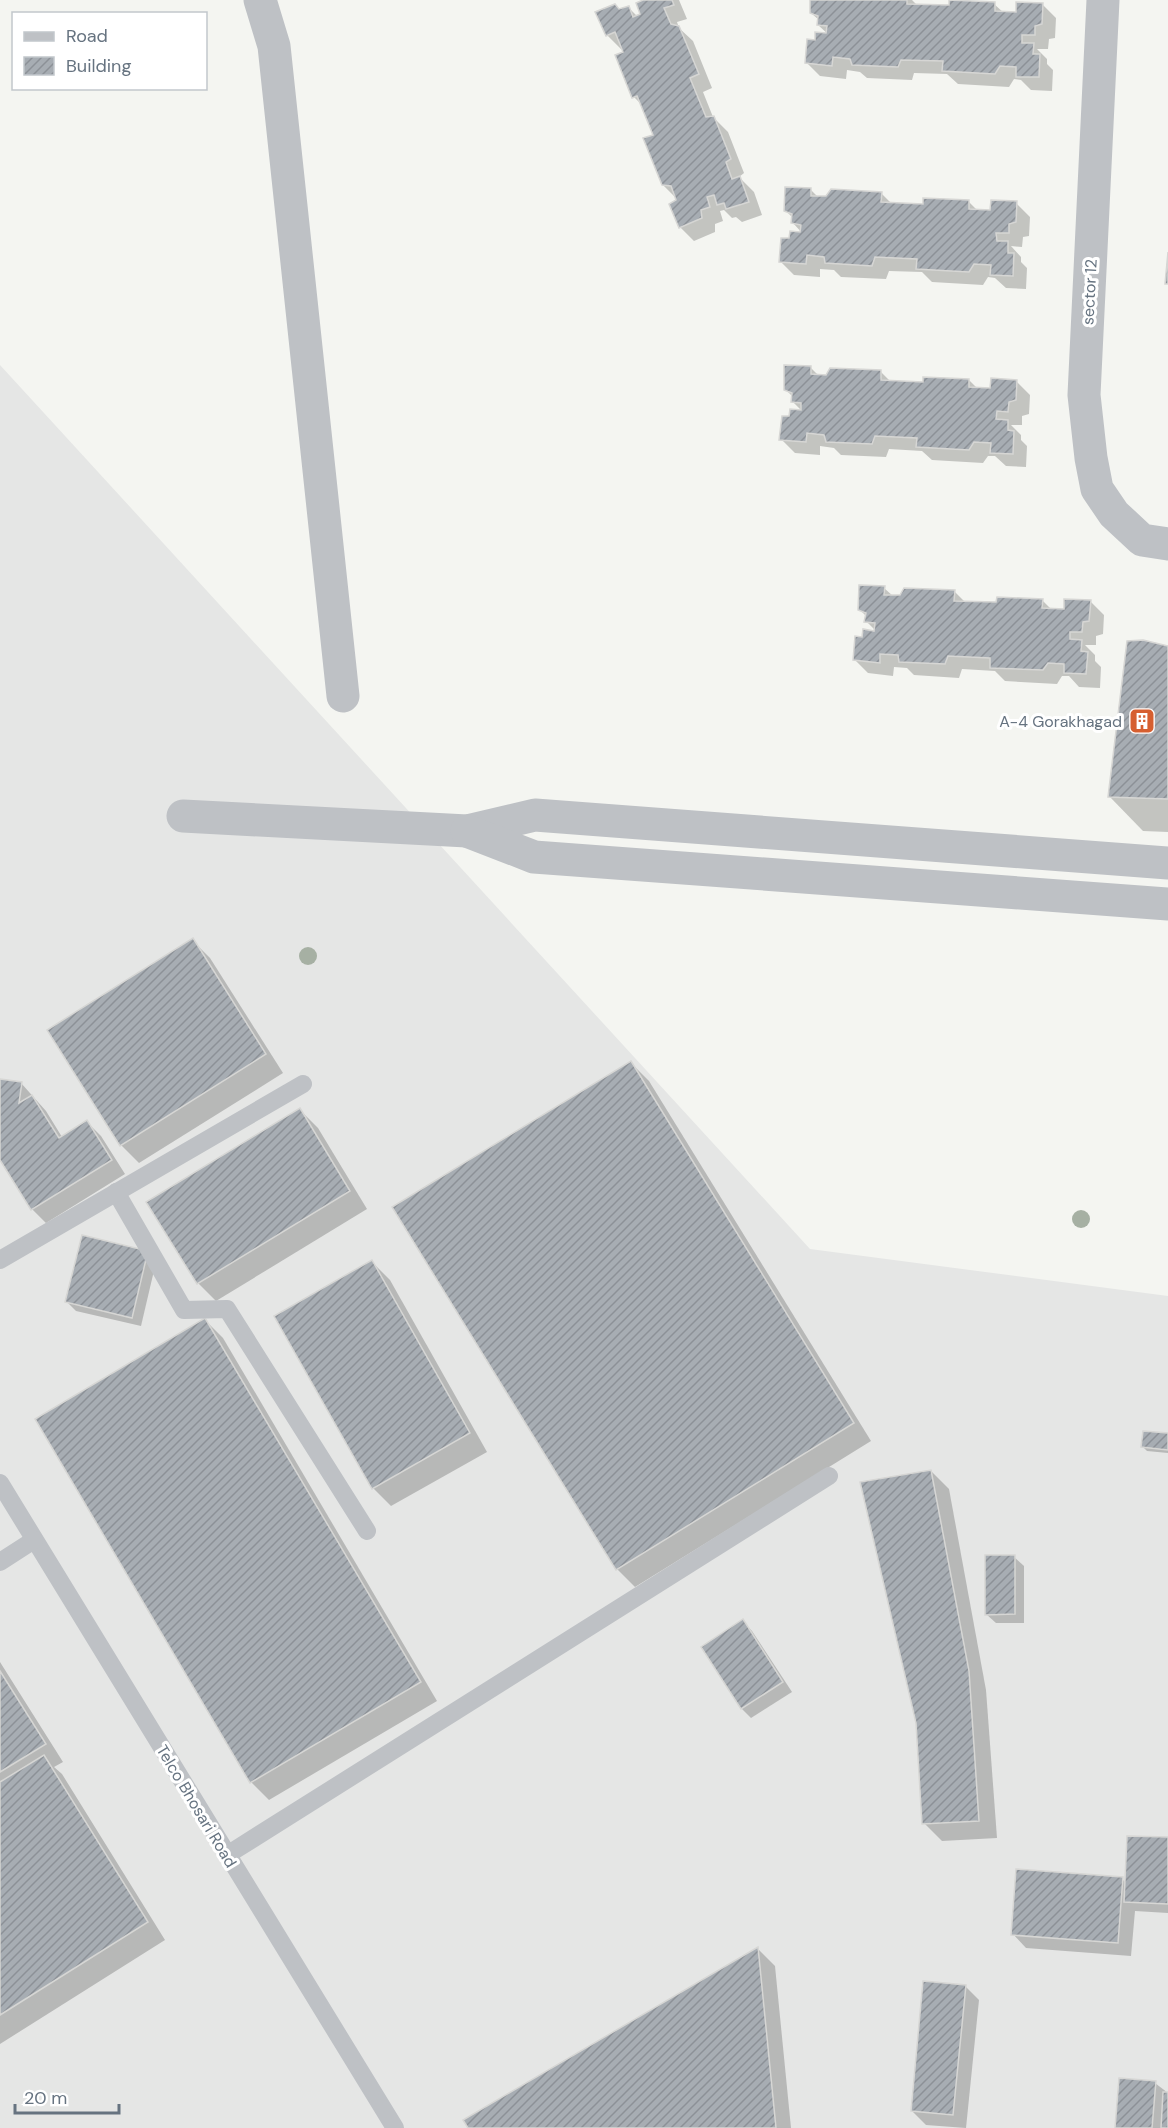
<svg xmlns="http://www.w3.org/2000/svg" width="1168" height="2128" viewBox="0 0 1168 2128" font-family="'DM Sans',sans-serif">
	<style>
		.built { fill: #e5e6e5 }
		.shadow { fill: #0003 }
		.building { fill: url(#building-hatch); stroke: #d6d6d4; stroke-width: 1.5 }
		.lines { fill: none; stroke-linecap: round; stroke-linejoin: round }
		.service { stroke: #bec1c5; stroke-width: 18 }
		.minor { stroke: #bec1c5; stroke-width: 33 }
		.tree { fill: #a6b0a3 }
		.labels { text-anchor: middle; stroke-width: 6; stroke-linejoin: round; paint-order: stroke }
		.street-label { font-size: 16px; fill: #667380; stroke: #fff }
		.poi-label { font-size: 16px; fill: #667380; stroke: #fff; text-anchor: end }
	</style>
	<defs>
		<pattern id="building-hatch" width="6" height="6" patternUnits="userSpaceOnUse" patternTransform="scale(1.5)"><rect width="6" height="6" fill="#a7adb3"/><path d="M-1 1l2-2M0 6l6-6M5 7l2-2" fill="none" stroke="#8c9197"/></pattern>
	</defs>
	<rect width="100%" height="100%" fill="#f4f5f1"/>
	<path class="built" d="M0,365L810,1249L1168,1296V2128H0Z"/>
	<g class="shadow">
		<path d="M647,0H679L687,19L677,22L679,28L693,41L712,88L703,92L713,117L728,132L744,173L739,177L754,192L762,215L742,222L736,217L732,218L724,210L720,211L723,221L715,224V232L694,241L680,227L677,199L663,185L655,136L643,106L634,97L623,48L621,49L607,35L619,11L628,7L637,16L642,15Z"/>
		<path d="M812,0H912L918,6L994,4L1004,13L1017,14L1042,4L1056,18L1055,38L1049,39L1048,49H1037L1047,59V64L1053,70L1052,91L1031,90L1021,80L1014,79L1009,87L958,84L947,74L914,73L912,80L867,78L860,72L847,70L846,79L820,76L806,62L816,42L829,35L818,25L819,20L811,13Z"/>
		<path d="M810,189L819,198L881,193L892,204L924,205L969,202L978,211L992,212L1016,203L1030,217L1029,236L1023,237L1022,247L1011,246L1021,257V262L1027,268L1026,289L1006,288L995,278L988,277L983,285L932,282L922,272L889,271L886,279L841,277L834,270L820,269V277L794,275L780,261L790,240L803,234L793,223V218L786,211Z"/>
		<path d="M811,368L819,376L881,372L891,382L924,384L969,380L978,389L992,390L1016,381L1030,395L1029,414L1022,416V425H1011L1021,435V440L1027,446L1026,467L1006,466L995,456H988L983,463L932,460L922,451L889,449L886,457L841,455L834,448L820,446V455L795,453L781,439L790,418L803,412L792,401L793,397L785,389Z"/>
		<path d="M884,588L893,596L955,592L966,603L998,604L1042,600L1052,610H1065L1090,601L1104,615L1103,634L1096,636V645H1085L1095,655V661L1101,667L1100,688L1079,687L1069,676H1062L1057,684L1005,681L995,671L962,669L959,678L914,675L907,668L894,667L893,676L868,673L854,659L863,638L877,632L866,621L867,617L859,609Z"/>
		<path d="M1168,648V832L1143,831L1109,796Z"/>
		<path d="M192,940L210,958L283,1073L139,1163L121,1145Z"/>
		<path d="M631,1063L649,1081L871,1441L635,1587L617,1569Z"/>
		<path d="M0,1080L21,1083L46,1111L62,1137L87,1122L101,1136L125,1174L46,1223L32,1209L0,1157Z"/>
		<path d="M300,1110L318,1128L367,1209L216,1301L198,1283Z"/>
		<path d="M83,1237L156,1262L141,1326L76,1311L67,1302Z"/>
		<path d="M372,1262L390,1280L487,1452L391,1506L373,1488Z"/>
		<path d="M205,1320L223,1338L437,1701L269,1800L251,1782Z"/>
		<path d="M1168,1435V1453L1147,1451L1143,1447Z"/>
		<path d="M931,1471L949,1489L986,1690L997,1838L942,1841L924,1823L917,1723Z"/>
		<path d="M1014,1557L1024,1566V1623H996L986,1614Z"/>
		<path d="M743,1621L752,1631L792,1692L751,1718L742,1709L703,1647Z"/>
		<path d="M0,1662L63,1762L54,1767L62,1774L165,1940L0,2044Z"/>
		<path d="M1168,1839V1913L1135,1911L1131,1956L1026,1948L1013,1934L1122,1879L1126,1883Z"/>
		<path d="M757,1948L775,1966L791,2128H469Z"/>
		<path d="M965,1986L979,2000L966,2128L926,2125L912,2111Z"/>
		<path d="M1155,2083L1168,2093V2128H1116Z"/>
	</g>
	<g class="building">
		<path d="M643,0H672L674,5L664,8L671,24L679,26L699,74L690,78L706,117L714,116L731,159L726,162L732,179L740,176L749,202L726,209L724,203L717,205L714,195L707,197L710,207L701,210L702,218L679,228L669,204L676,200L671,186L662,185L643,138L653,135L637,96L632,98L615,55L623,52L615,32L606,36L595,12L615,4L619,9L629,6L633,17L640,14L636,3Z"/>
		<path d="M810,0H907V4L949,5V0L995,2V11L1016,12V2L1043,3L1042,24L1035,26V35H1022V43H1034L1033,54H1040L1039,77H1016V67L1000,66L995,74L942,71L943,61L901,60L898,67L852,65L850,59L833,57L832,66L805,63L807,39L815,40V32L826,33L827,26L817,25L818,16L810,13Z"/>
		<path d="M785,187L811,188V196H826L831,189L882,192L881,202L923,204V198L969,200V209L990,210L991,200L1017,201L1016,222L1009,224V233H996L997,241H1008V253H1014L1013,276L990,275L991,265L974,264L969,272L916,269L917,259L875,257L872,266L825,263L824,257L807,255L806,264L779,262L781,238H789L790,231L800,232L801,225L791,223L792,214L784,211Z"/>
		<path d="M1168,252V284H1165Z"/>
		<path d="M784,365L811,366V374L826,375L830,368L881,370V380L923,382V377L969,379V387L990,388L991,378L1017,380L1016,400L1009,402L1008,412L997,411L996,419L1008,420V430L1014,431L1013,454L990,453L991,443L974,442L969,450L916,447L917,438L875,436L872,444L826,442L824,435L807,433L806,442L779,440L782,416H789L790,409L801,410V403L791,402L792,393L784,390Z"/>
		<path d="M859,585L885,586L884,595H900L904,588L955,590L954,601L996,602L997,597L1043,599L1042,608L1064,609V599L1091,600L1089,621L1083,622L1082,632H1070V639L1082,640L1081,651L1088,652L1086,674L1064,673V664L1048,663L1043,670L990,668V658L948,656L945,664L899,662L898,655L880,654V663L853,660L855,636L862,637L863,629L874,631L875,623L864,622L866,613L858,610Z"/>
		<path d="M1143,640L1168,646V799L1108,797L1127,641Z"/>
		<path d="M193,938L266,1054L120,1146L47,1030Z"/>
		<path d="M631,1061L854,1423L616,1570L392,1207Z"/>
		<path d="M0,1079L22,1082L19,1103L32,1095L59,1138L87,1120L112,1160L31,1210L0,1160Z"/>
		<path d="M300,1108L350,1191L197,1284L146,1202Z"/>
		<path d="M82,1235L148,1251L132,1318L65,1302Z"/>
		<path d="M372,1260L470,1433L372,1489L274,1316Z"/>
		<path d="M205,1318L421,1682L250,1783L35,1419Z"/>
		<path d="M1143,1431L1168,1433V1450L1141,1447Z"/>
		<path d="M931,1470L969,1671L979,1821L922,1824L916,1723L860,1482Z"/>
		<path d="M985,1555H1015V1614L985,1615Z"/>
		<path d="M743,1619L783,1682L741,1709L701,1647Z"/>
		<path d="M0,1671L46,1744L0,1772Z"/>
		<path d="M44,1755L148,1922L0,2015V1782Z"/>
		<path d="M1127,1836L1168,1837V1904L1124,1902Z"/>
		<path d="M1016,1869L1123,1877L1118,1943L1011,1935Z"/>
		<path d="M758,1947L776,2128H468L463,2120Z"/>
		<path d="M923,1981L966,1985L953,2115L911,2111Z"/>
		<path d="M1119,2078L1156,2081L1152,2128H1115Z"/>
		<path d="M1163,2092H1168V2128H1161Z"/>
	</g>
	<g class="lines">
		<g class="service">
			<path d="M116,1192L184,1310L227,1309L367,1531"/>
			<path d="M0,1260L303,1084"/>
			<path d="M0,1483L395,2128"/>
			<path d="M0,1562L34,1540"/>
			<path d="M227,1855L829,1476"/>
		</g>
		<g class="minor">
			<path d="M260,0L274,46L343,696"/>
			<path d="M1103,0L1084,395L1091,458L1097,489L1114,514L1142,540L1168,544"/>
			<path d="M183,816L467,831L535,815L1168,863"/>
			<path d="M467,831L534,857L1168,904"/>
		</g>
	</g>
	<g class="tree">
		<circle cx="308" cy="956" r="9"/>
		<circle cx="1081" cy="1219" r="9"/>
	</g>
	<defs>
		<g id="building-square" transform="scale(1.35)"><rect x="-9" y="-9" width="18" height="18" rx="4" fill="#d65f30" stroke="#fff"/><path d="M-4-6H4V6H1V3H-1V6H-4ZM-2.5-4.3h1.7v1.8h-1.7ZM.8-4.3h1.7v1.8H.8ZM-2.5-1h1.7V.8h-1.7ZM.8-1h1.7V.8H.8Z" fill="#fff"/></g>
	</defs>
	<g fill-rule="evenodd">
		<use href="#building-square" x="1142" y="721"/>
	</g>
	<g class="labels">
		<g class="street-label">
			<text transform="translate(1089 292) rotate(-87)" y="6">sector 12</text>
			<text transform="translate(197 1806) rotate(59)" y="6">Telco Bhosari Road</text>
		</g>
		<g class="poi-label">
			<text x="1122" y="727">A-4 Gorakhagad</text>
		</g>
	</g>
	<rect x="12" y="12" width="195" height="78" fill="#ffffff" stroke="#c2c7cc" stroke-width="1.5"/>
	<rect x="24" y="32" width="30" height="9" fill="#bec1c5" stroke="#c2c7cc" stroke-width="1.5"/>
	<text x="66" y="42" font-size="18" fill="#667380">Road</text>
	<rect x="24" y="57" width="30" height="18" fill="url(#building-hatch)" stroke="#c2c7cc" stroke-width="1.5"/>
	<text x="66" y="72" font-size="18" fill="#667380">Building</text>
	<path d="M15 2104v9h104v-9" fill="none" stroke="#667380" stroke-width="3"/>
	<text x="24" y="2104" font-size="18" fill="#667380" stroke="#ffffff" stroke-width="4.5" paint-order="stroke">20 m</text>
</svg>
